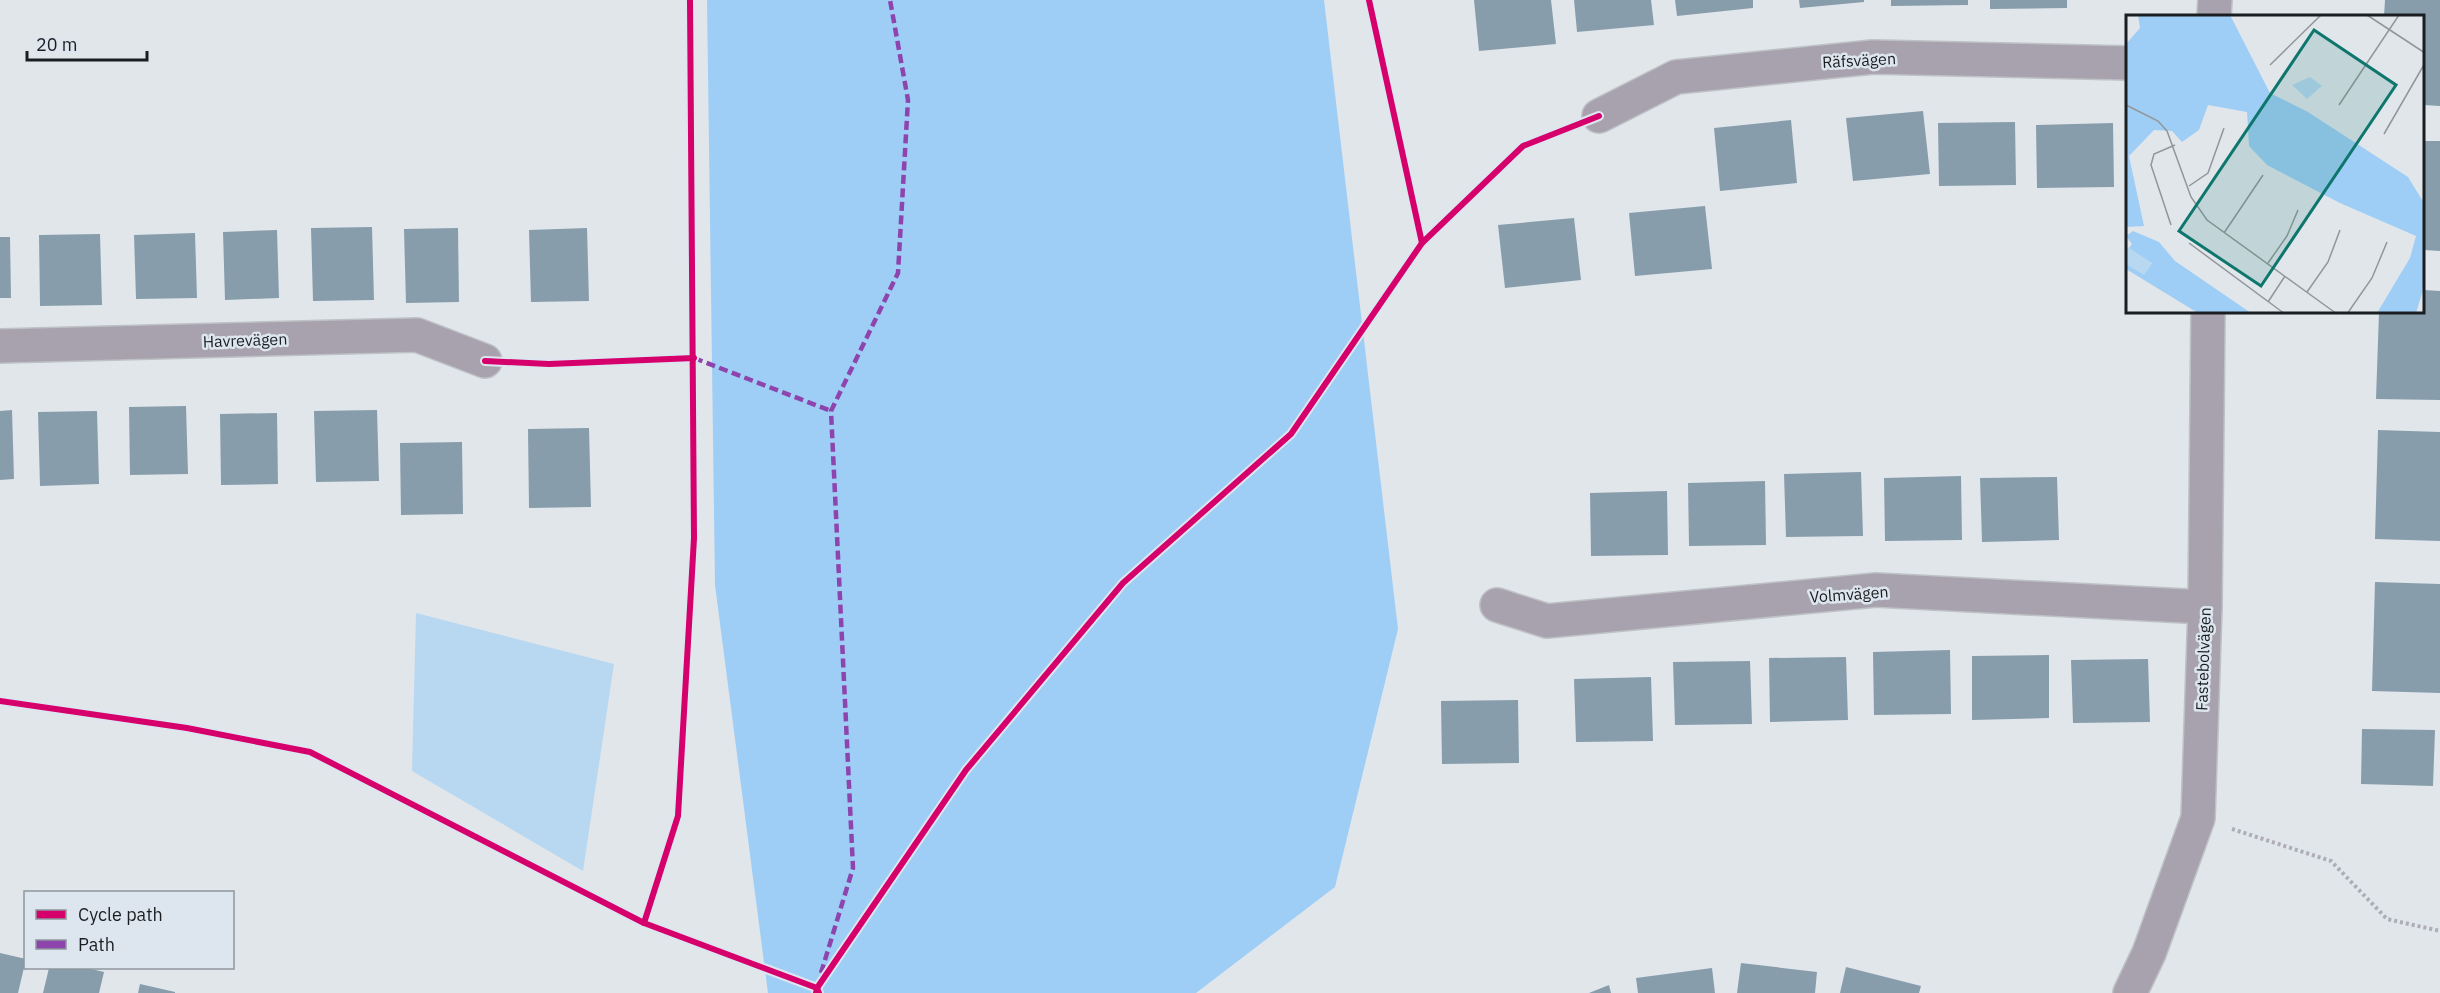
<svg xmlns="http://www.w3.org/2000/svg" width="2440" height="993" viewBox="0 0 2440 993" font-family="'IBM Plex Sans',sans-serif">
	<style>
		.green { fill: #b8d7f0 }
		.forest { fill: #9ecef5 }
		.building { fill: #879dab }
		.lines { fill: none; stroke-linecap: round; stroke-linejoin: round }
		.street-casing { stroke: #bec2c6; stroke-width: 36 }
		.path { stroke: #aeacb4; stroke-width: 4; stroke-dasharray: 3 3; stroke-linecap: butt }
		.street { stroke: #a8a2ae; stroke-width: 33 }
		.quiet { stroke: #8e44ad; stroke-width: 4.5; stroke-dasharray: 9 4.5; stroke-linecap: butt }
		.cycleway-casing { stroke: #dde6ef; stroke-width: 10 }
		.cycleway { stroke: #d6006c; stroke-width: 6 }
		.labels { text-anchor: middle; stroke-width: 5; stroke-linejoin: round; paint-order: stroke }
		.street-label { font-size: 16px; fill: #1b1e21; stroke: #dde6ef }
		.inset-road { fill: none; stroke: #92969a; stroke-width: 1.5 }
		.view { fill: #0f766e; fill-opacity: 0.15; stroke: #0f766e; stroke-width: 3 }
		.inset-edge { fill: none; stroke: #1b1e21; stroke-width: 3 }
	</style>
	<rect width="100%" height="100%" fill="#e1e6eb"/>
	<path class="green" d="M416,613L614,664L583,871L412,771Z"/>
	<path class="forest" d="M707,0H1324L1398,629L1335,887L1196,993H768L715,585Z"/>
	<g class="building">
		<path d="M1474,0H1551L1556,44L1479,51Z"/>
		<path d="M1574,0H1651L1654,25L1577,32Z"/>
		<path d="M1675,0H1753V8L1677,16Z"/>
		<path d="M1799,0H1864V2L1800,8Z"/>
		<path d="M1891,0H1968V5L1891,6Z"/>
		<path d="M1990,0H2067V8L1990,9Z"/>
		<path d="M2385,0H2440V106L2424,105V16H2384Z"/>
		<path d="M1923,111L1930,174L1853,181L1846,118Z"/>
		<path d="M1791,120L1797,183L1720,191L1714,128Z"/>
		<path d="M2015,122L2016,185L1939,186L1938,123Z"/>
		<path d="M2113,123L2114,187L2037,188L2036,125Z"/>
		<path d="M2424,141H2440V251L2424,250Z"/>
		<path d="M1705,206L1712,269L1635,276L1629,213Z"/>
		<path d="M1574,218L1581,280L1505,288L1498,225Z"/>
		<path d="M372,227L374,300L313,301L311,228Z"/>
		<path d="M458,228L459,302L406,303L404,229Z"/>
		<path d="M587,228L589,301L531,302L529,230Z"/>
		<path d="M277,230L279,298L225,300L223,232Z"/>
		<path d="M195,233L197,298L136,299L134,235Z"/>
		<path d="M100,234L102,305L40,306L39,235Z"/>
		<path d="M0,237H10L11,298H0Z"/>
		<path d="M2424,290L2440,291V400L2376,399L2379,312H2424Z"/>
		<path d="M186,406L188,474L130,475L129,407Z"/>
		<path d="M12,410L14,479L0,480V411Z"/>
		<path d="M377,410L379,481L316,482L314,411Z"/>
		<path d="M97,411L99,484L40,486L38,412Z"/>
		<path d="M277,413L278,484L221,485L220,414Z"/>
		<path d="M589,428L591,507L529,508L528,429Z"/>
		<path d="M2378,430L2440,432V541L2375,539Z"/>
		<path d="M462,442L463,514L401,515L400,443Z"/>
		<path d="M1861,472L1863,536L1786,537L1784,474Z"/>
		<path d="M1961,476L1962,540L1885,541L1884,478Z"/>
		<path d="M2057,477L2059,540L1982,542L1980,478Z"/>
		<path d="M1765,481L1766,545L1689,546L1688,483Z"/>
		<path d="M1667,491L1668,555L1591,556L1590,493Z"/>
		<path d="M2375,582L2440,584V693L2372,691Z"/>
		<path d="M1950,650L1951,714L1874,715L1873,652Z"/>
		<path d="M2049,655V718L1972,720V656Z"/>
		<path d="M1846,657L1848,720L1770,722L1769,658Z"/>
		<path d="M2148,659L2150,722L2073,723L2071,660Z"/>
		<path d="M1750,661L1752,724L1675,725L1673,662Z"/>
		<path d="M1651,677L1653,741L1576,742L1574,679Z"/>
		<path d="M1518,700L1519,763L1442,764L1441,701Z"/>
		<path d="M2362,729L2435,730L2433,786L2361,784Z"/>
		<path d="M0,953L26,959L18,993H0Z"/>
		<path d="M1741,963L1817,972L1815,993H1737Z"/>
		<path d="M1846,967L1921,986L1919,993H1840Z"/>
		<path d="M49,968H87L104,972L99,993H43Z"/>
		<path d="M1712,968L1715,993H1638L1636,978Z"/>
		<path d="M140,984L175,992V993H138Z"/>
		<path d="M1609,985L1611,993H1589Z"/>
	</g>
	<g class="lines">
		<g class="street-casing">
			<g id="street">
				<path d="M2214,16L2215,0"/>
				<path d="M1599,116L1676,77L1873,57L2128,63"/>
				<path d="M0,346L417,335L485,361"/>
				<path d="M1497,605L1547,621L1876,590L2205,607"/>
				<path d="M2130,993L2149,953L2198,818L2205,607L2208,312"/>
			</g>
		</g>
		<path class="path" d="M2232,829L2331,861L2387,919L2440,931"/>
		<use href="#street" class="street"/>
		<g class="quiet">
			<path d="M694,358L831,411"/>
			<path d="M821,973L853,868L831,411L898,273L908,100L890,0"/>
		</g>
		<g class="cycleway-casing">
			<g id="cycleway">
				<path d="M1369,0L1422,243"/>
				<path d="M485,361L549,364L694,358"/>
				<path d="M0,701L187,728L310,752L644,923L817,988L819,993"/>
				<path d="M644,923L678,816L694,538L690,0"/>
				<path d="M816,993L817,988L966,770L1123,583L1291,434L1422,243L1523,146L1599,116"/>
			</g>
		</g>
		<use href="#cycleway" class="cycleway"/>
	</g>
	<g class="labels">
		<g class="street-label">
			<text transform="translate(1859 60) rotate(-3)" y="6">Räfsvägen</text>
			<text transform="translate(245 340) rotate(-2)" y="6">Havrevägen</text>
			<text transform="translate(1849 594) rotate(-4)" y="6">Volmvägen</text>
			<text transform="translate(2203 659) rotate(-88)" y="6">Fastebolvägen</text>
		</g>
	</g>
	<g transform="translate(2126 15)">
		<rect width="298" height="298" fill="#e1e6eb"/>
		<path d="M184,62L196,71L181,84L166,70ZM0,231L26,247L18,261L0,249Z" fill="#b8d7f0"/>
		<path d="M12,0H104L144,78L182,97L282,162L298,188V272L290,298H251L284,243L290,221L214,188L141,150L123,131L121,97L82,90L73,115L56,127L46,116L28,115L3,141L18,211L0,212V29L14,13ZM7,216L33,227L49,246L125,298H72L0,254V249L18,260L26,248L3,233L6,229L0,221Z" fill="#9ecef5"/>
		<path class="inset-road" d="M241,0L299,38M144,50L195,0M0,90L32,106L41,116L65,182L81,205L211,299M213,90L273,0M258,119L299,48M63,171L82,158L98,113M45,210L25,150L28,139L49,130M98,218L137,160M63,228L159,299M142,248L161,221L172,195M181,277L202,247L214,215M142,287L159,261M221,299L246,263L261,227"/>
		<path class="view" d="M188,15L270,70L135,271L53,216Z"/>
		<rect width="298" height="298" class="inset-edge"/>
	</g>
	<rect x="24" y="891" width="210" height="78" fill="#dde6ef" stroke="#8f969d" stroke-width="1.5"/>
	<rect x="36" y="910" width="30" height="9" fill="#d6006c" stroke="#8f969d" stroke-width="1.5"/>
	<text x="78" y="921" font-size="18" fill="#1b1e21">Cycle path</text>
	<rect x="36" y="940" width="30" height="9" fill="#8e44ad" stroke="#8f969d" stroke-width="1.5"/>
	<text x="78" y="951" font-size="18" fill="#1b1e21">Path</text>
	<path d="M27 51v9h120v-9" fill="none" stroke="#1b1e21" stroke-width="3"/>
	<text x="36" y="51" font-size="18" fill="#1b1e21" stroke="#dde6ef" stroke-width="4.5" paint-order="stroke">20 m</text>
</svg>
